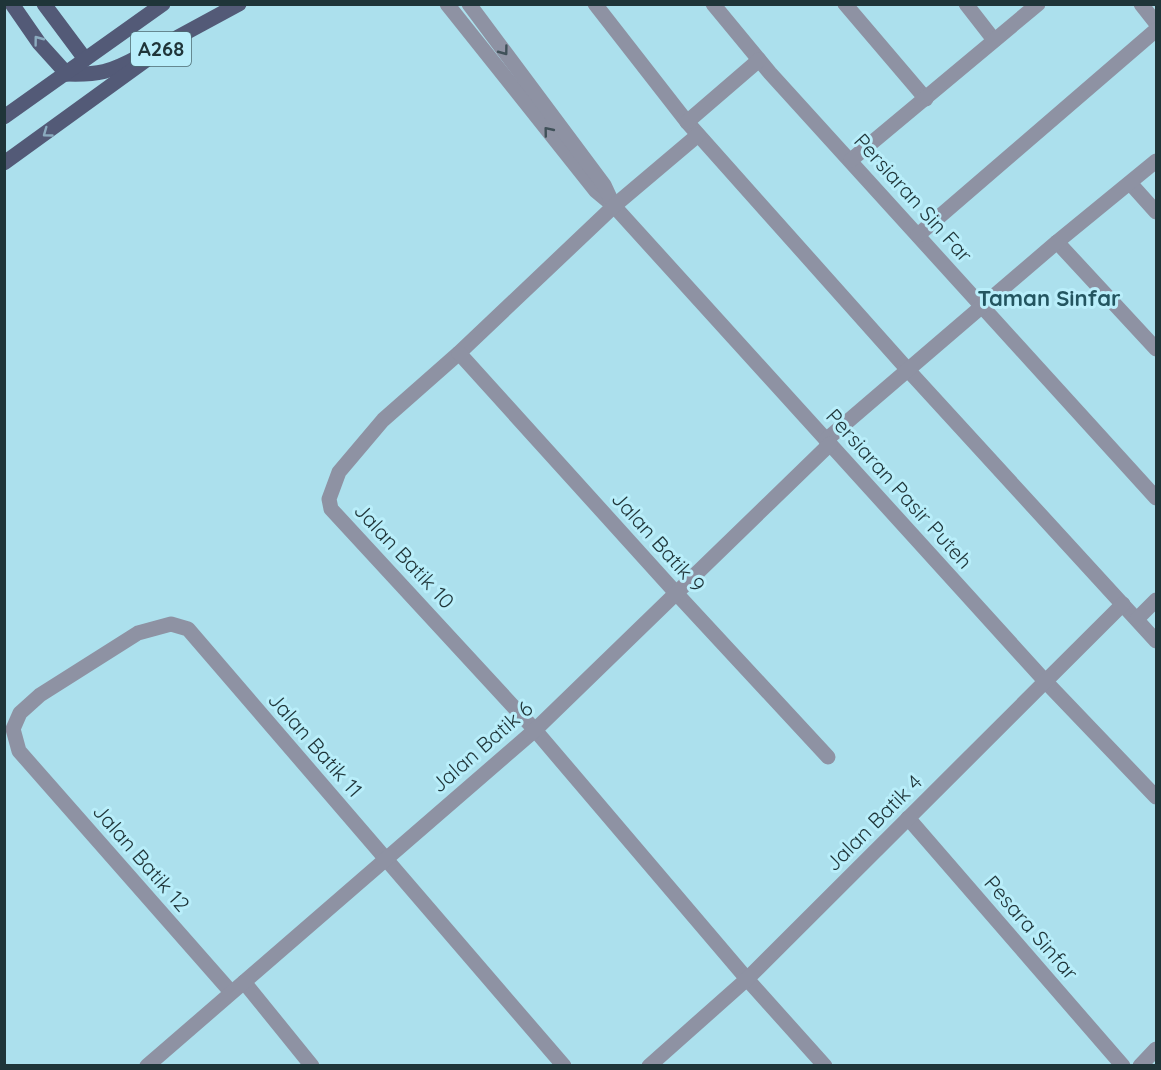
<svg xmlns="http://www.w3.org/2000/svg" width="1161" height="1070" viewBox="0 0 1161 1070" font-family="Quicksand,sans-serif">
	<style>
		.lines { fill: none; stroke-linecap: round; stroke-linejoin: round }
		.minor { stroke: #8e92a3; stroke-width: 15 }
		.major { stroke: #535a77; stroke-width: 15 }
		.oneway { stroke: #8babbf }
		.oneway2 { stroke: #405159 }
		.labels { text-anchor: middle; stroke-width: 6; stroke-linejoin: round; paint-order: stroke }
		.shield { fill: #b9eefa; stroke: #4d6c73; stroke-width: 1.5 }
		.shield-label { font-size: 20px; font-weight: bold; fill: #1f3539 }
		.street-label { font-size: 21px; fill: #1f3539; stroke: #b9eefa }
		.neighbourhood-label { font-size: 22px; font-weight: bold; fill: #235560; stroke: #b9eefa }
	</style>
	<rect width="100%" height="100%" fill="#ace0ed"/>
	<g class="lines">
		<g class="minor">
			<path d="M447,4L596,191L614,206L1045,681L1156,797"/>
			<path d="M469,4L604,185L610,198"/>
			<path d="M595,4L687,122L908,370L1156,641"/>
			<path d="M713,4L770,73L1156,498"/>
			<path d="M845,4L926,99"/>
			<path d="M966,4L994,40"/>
			<path d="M1141,4L1156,23"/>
			<path d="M687,122L759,60"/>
			<path d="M698,135L614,206L459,353L383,420L339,472L329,499L331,509L535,730L747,979L825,1066"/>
			<path d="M851,160L1038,4"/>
			<path d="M1130,183L1156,212"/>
			<path d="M918,235L1156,30"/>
			<path d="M1057,242L1156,349"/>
			<path d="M459,353L676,593L828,757"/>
			<path d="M826,440L1057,242L1156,161"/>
			<path d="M1137,619L1156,600"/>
			<path d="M908,818L1123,1066"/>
			<path d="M244,982L312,1066"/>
			<path d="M231,992L19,751L13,729L20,713L40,695L138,633L171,624L188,629L564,1066"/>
			<path d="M147,1066L535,730L830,444"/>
			<path d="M649,1066L747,979L1123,604"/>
			<path d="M1140,1066L1156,1049"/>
		</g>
		<g class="major">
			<path d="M12,4L39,43L67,74"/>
			<path d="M44,4L85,59"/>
			<path d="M67,74C99,75 110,72 138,57"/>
			<path d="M4,117L163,4"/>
			<path d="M4,163L178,37L239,4"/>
		</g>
	</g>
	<defs><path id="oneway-chevron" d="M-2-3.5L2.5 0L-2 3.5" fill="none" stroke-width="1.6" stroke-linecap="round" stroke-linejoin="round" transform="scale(1.5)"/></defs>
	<g class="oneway">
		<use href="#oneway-chevron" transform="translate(38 40) rotate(-127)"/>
		<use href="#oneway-chevron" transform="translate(47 133) rotate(144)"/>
	</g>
	<g class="oneway2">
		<use href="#oneway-chevron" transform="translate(504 51) rotate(53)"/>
		<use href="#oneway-chevron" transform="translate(548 131) rotate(-129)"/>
	</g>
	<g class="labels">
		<rect class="shield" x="131" y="32" width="60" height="34" rx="4.5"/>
		<g class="shield-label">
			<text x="161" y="56">A268</text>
		</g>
		<g class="street-label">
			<text transform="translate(913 198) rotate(48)" y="7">Persiaran Sin Far</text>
			<text transform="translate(899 489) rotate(48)" y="7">Persiaran Pasir Puteh</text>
			<text transform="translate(658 542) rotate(48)" y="7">Jalan Batik 9</text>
			<text transform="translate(404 556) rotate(47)" y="7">Jalan Batik 10</text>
			<text transform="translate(315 745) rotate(49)" y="7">Jalan Batik 11</text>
			<text transform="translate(482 747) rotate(-41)" y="7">Jalan Batik 6</text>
			<text transform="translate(874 823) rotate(-45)" y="7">Jalan Batik 4</text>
			<text transform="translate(141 858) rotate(49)" y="7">Jalan Batik 12</text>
			<text transform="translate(1031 928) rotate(49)" y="7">Pesara Sinfar</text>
		</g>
		<g class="neighbourhood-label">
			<text x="1049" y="306">Taman Sinfar</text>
		</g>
	</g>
	<rect width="1161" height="1070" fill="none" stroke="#1f3539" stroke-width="12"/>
</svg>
